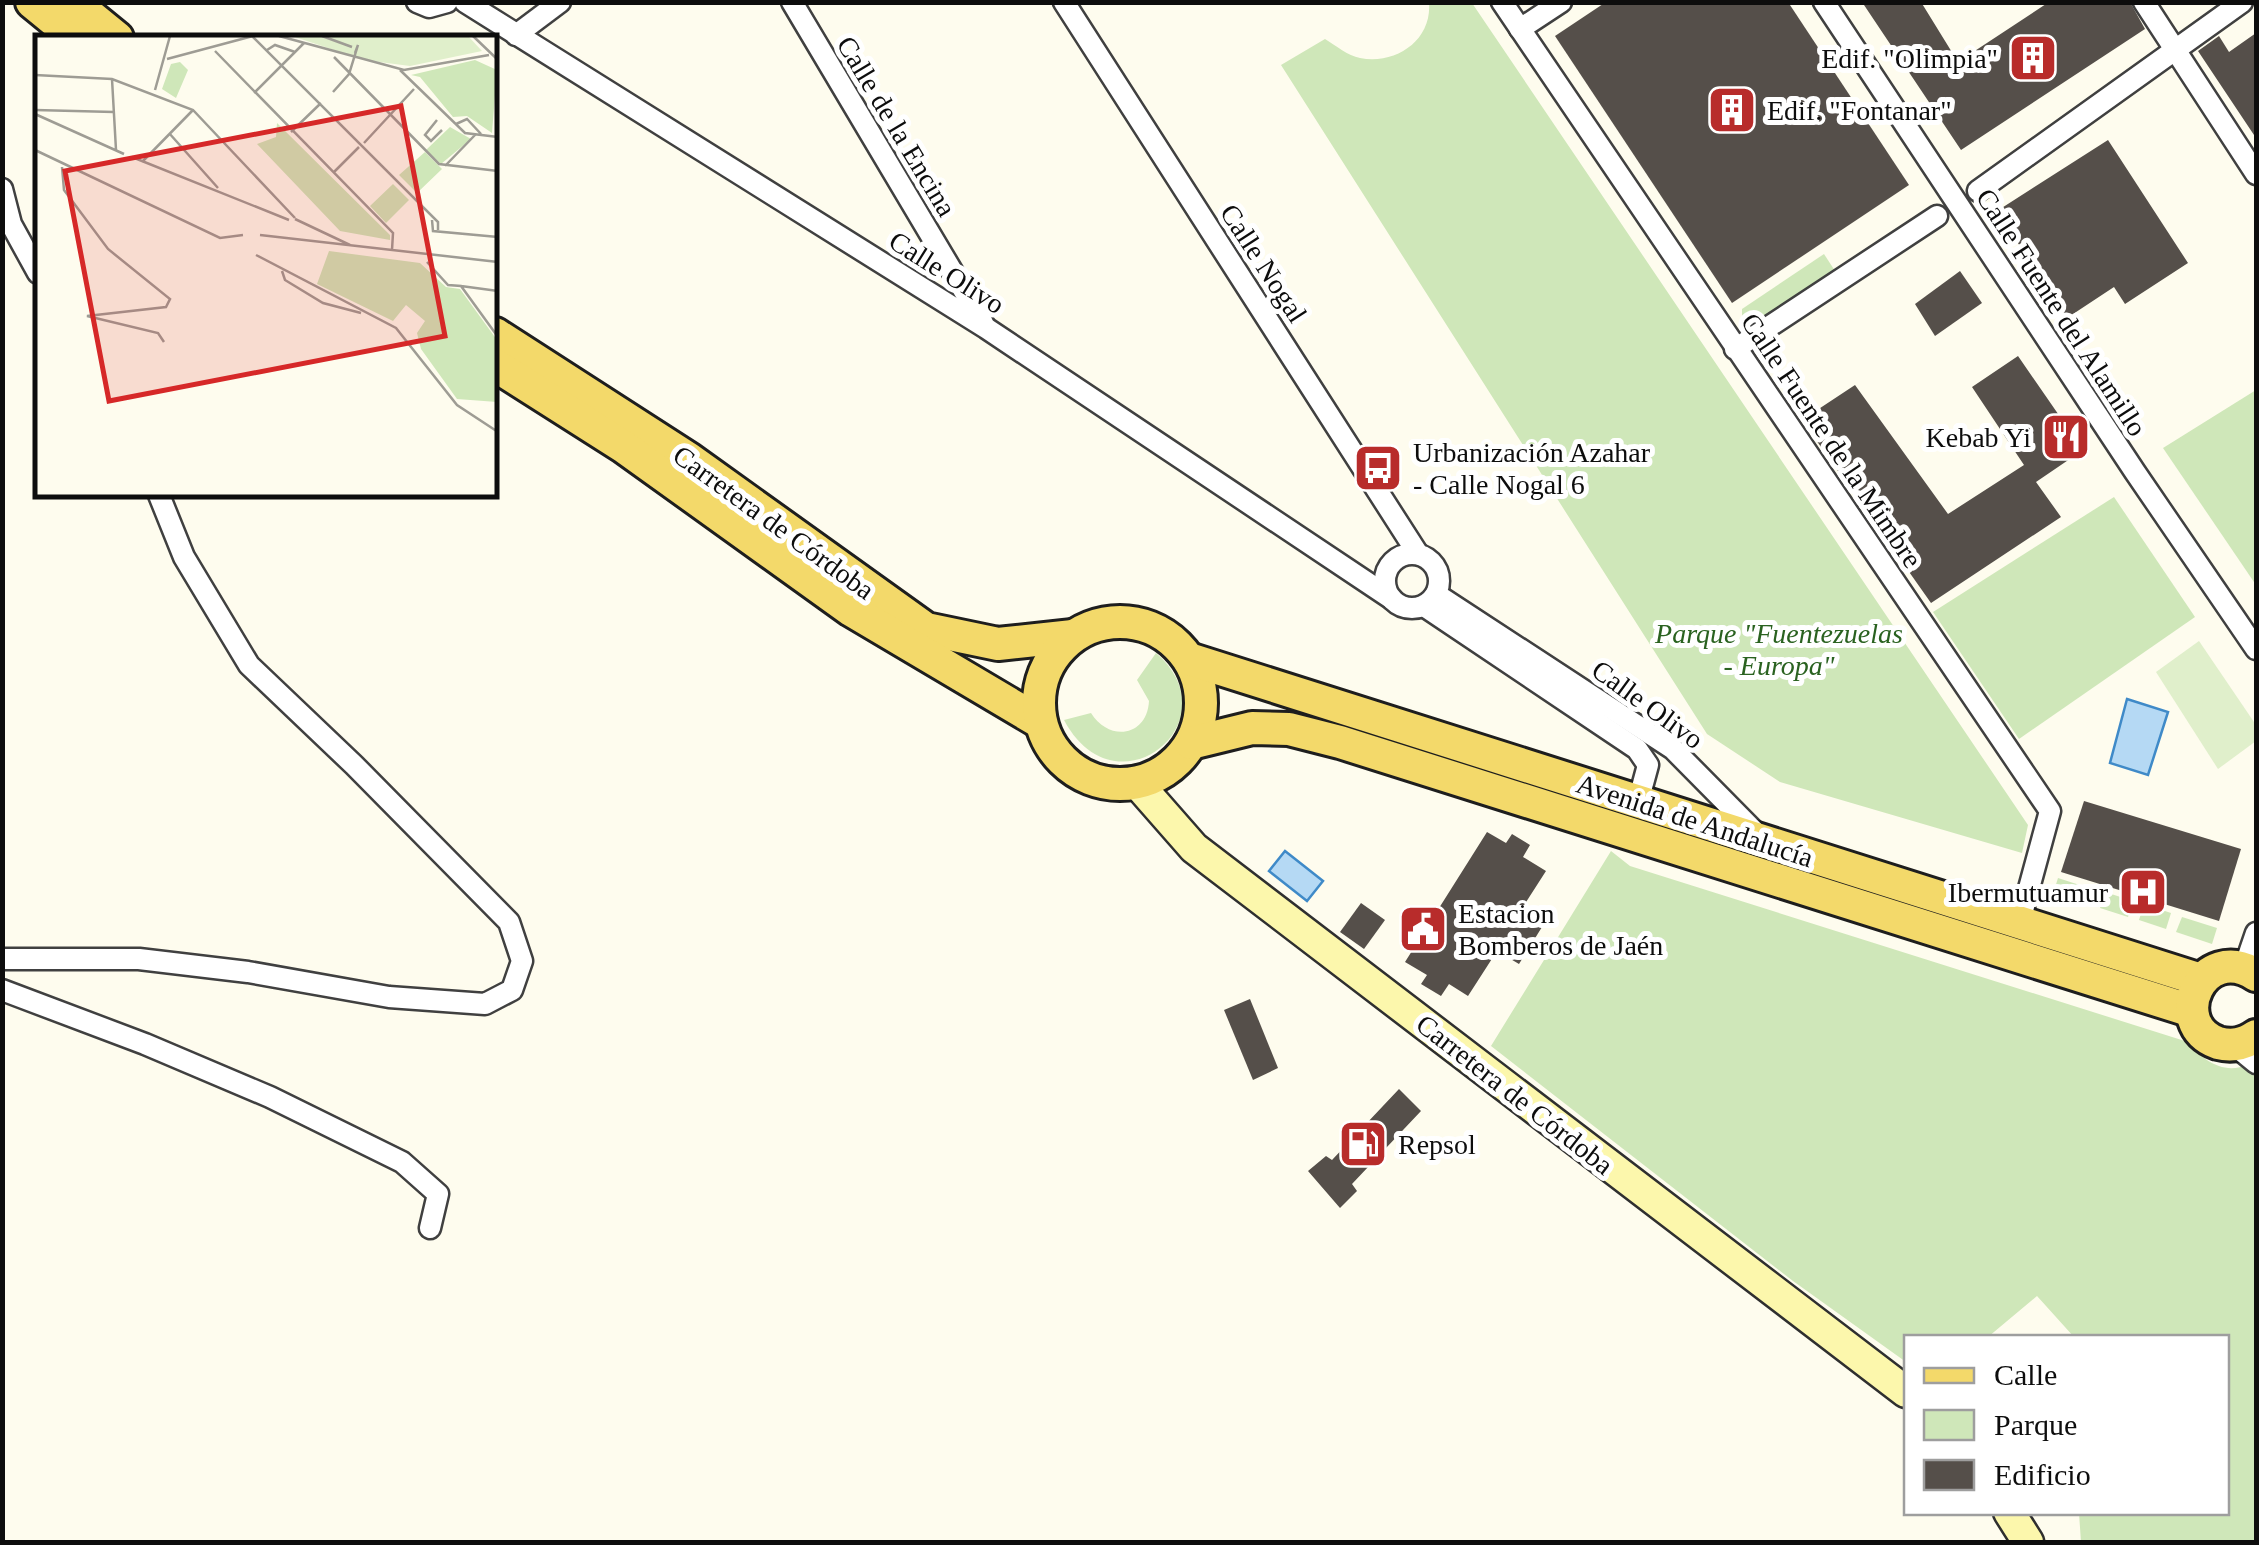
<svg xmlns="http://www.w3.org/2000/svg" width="2259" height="1545" viewBox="0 0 2259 1545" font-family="'Times New Roman',serif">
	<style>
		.green { fill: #cfe7b9 }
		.pitch { fill: #e0efcb }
		.water { fill: #b5d9f4; stroke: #3f8ac8; stroke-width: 2.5 }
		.building { fill: #554f4a }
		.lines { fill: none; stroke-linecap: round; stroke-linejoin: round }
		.street-casing { stroke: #404040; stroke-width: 25 }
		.secondary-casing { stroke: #2f2f2f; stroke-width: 35 }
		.primary-casing { stroke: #1e1e1e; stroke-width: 38 }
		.street { stroke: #fff; stroke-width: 20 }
		.secondary { stroke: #fcf7ac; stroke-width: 30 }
		.primary { stroke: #f3d96a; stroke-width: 32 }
		.labels { text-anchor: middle; stroke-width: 10; stroke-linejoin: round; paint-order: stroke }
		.poi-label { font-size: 28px; fill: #0d0d0d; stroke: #fff; text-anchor: start }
		.street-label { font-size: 28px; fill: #0d0d0d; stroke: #fff }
		.park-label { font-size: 28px; font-style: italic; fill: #2a6220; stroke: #fff }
		.inset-road { fill: none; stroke: #9e9c94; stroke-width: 2.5 }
		.view { fill: #d62828; fill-opacity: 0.15; stroke: #d62828; stroke-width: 5 }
		.inset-edge { fill: none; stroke: #0d0d0d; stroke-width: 5 }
	</style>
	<rect width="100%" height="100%" fill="#fefcee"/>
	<g class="green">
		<path d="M1429,3H1472L2028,825L2022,853L1780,782L1707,734L1281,65L1325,39C1335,45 1348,56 1360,58C1395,65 1432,41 1429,3Z"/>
		<path d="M1824,254L1837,274L1756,328L1742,323V309Z"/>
		<path d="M2256,390V585L2163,448Z"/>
		<path d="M2114,497L2195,617L2019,739L1933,612Z"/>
		<path d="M1156,653C1235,721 1116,818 1064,720L1091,713C1109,742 1147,737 1149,701L1137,680Z"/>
		<path d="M1611,851L1630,866L2188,1042C2202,1060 2225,1076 2248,1064L2256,1071V1542H2081L2079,1513L2226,1512V1338L2074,1337L2037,1296L1988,1337L1906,1338V1362L1793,1281L1491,1046Z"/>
		<path d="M2058,878L2095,890L2090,906L2053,894Z"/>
		<path d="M2105,892L2133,901L2128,917L2100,908Z"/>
		<path d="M2144,904L2171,913L2166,929L2139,920Z"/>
		<path d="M2182,917L2217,928L2212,944L2176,932Z"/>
	</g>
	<path class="pitch" d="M2199,641L2256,725V741L2218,769L2156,672Z"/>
	<g class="water">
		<path d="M2127,699L2168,712L2148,775L2110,763Z"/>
		<path d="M1285,851L1323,881L1307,901L1269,871Z"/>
	</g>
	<g class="building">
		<path d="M1606,2H1788L1909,185L1732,303L1555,36Z"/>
		<path d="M1862,2H1921L1958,62L2049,2H2130L2145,29L1961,150Z"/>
		<path d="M2256,33V138L2198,51L2219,36L2229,52Z"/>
		<path d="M2108,140L2188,263L2125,304L2114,287L2067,318L1997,211Z"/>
		<path d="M1960,271L1982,303L1935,336L1915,304Z"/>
		<path d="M2018,356L2083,450L2036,482L2061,517L1931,603L1802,420L1855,385L1948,514L2024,465L1972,387Z"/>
		<path d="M2084,801L2241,849L2219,921L2061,872Z"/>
		<path d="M1487,832L1506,843L1512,834L1530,845L1523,857L1546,871L1519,913L1542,927L1519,964L1497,951L1468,996L1449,984L1441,996L1421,984L1427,975L1405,962Z"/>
		<path d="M1361,903L1385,920L1364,949L1340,932Z"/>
		<path d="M1250,999L1278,1068L1253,1080L1224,1010Z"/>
		<path d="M1399,1089L1421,1111L1352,1184L1357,1191L1340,1208L1308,1171L1326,1156L1332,1160Z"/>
	</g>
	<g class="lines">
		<g class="street-casing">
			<g id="street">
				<path d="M417,2L429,7L447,2"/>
				<path d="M465,2L986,328L1392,599"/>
				<path d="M792,2L983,323"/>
				<path d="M1064,2L1418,554"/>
				<path d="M1502,2L2050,811L2019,925"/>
				<path d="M1824,2L2135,472L2256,649"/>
				<path d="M2144,2L2256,174"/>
				<path d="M1520,29L1561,2"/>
				<path d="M516,35L560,2"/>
				<path d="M2,189L11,224L38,273"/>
				<path d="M1978,191L2242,2"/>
				<path d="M1735,349L1937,216"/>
				<circle cx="1412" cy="581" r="27"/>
				<path d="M1436,594L1673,749L1757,834"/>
				<path d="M1424,606L1637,749L1648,765L1638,802"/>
				<path d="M2,959H139L248,972L389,997L485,1004L512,990L522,961L509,922L354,765L249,665L184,557L159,495"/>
				<path d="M2244,968L2256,933"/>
				<path d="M2,990L145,1044L270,1097L402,1162L438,1194L430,1228"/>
				<path d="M2234,1045L2256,1063"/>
			</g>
		</g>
		<g class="secondary-casing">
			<g id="secondary">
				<path d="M1137,783L1194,848L1906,1392"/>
				<path d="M2009,1512L2028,1542"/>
			</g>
		</g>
		<g class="primary-casing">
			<g id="primary">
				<path d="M32,2L76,38"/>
				<path d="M73,2L117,38"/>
				<path d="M495,334L689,459L926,629L998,644L1073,636"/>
				<path d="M495,365L624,447L851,610L1040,722"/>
				<circle cx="1120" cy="703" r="81"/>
				<path d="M1189,659L2201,980"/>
				<path d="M1191,743L1252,728L1289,729L1340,742L2192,1011"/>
				<path d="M2256,975C2202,940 2165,1024 2218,1043C2233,1047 2244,1044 2256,1036"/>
			</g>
		</g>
		<use href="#street" class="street"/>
		<use href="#secondary" class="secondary"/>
		<use href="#primary" class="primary"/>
	</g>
	<defs>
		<g id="building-square" transform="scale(2.5)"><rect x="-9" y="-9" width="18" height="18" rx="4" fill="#b82c2b" stroke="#fff"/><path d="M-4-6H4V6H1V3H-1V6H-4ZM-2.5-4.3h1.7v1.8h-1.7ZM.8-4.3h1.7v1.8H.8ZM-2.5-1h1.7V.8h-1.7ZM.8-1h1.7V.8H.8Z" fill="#fff"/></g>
		<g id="restaurant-square" transform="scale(2.5)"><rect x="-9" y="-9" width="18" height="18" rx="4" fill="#b82c2b" stroke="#fff"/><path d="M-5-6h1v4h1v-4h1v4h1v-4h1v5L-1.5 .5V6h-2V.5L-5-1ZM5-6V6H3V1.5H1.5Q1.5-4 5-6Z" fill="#fff"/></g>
		<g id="bus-square" transform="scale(2.5)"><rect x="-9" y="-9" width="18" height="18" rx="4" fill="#b82c2b" stroke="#fff"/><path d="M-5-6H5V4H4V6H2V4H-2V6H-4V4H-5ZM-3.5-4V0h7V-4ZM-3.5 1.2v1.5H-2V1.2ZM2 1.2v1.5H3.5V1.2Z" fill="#fff"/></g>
		<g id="hospital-square" transform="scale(2.5)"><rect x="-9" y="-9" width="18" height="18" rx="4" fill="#b82c2b" stroke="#fff"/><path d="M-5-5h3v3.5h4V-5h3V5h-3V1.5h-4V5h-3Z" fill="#fff"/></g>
		<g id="civic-square" transform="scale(2.5)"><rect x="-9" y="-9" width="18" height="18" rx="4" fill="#b82c2b" stroke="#fff"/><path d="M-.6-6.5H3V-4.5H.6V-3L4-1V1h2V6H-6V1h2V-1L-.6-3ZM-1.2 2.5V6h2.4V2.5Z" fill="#fff"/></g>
		<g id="fuel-square" transform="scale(2.5)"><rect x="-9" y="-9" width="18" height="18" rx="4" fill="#b82c2b" stroke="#fff"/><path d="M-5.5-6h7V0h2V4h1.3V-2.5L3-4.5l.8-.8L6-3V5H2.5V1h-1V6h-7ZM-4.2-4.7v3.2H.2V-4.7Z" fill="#fff"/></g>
	</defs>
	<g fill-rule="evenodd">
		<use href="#building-square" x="2033" y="58"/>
		<use href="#building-square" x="1732" y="110"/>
		<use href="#restaurant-square" x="2066" y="437"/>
		<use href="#bus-square" x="1378" y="468"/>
		<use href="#hospital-square" x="2143" y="892"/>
		<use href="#civic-square" x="1423" y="929"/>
		<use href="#fuel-square" x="1363" y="1144"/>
	</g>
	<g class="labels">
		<g class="poi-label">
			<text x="1998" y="68" text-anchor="end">Edif. "Olimpia"</text>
			<text x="1767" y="120">Edif. "Fontanar"</text>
			<text x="2031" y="447" text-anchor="end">Kebab Yi</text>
			<text x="1413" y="462">Urbanización Azahar<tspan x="1413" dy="32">- Calle Nogal 6</tspan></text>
			<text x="2108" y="902" text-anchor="end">Ibermutuamur</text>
			<text x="1458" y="923">Estacion<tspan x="1458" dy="32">Bomberos de Jaén</tspan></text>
			<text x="1398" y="1154">Repsol</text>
		</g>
		<g class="street-label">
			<text transform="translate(897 126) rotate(59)" y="10">Calle de la Encina</text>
			<text transform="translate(1264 263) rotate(57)" y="10">Calle Nogal</text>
			<text transform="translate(947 272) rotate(32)" y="10">Calle Olivo</text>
			<text transform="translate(2062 312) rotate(57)" y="10">Calle Fuente del Alamillo</text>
			<text transform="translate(1832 440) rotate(56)" y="10">Calle Fuente de la Mimbre</text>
			<text transform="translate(774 522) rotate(36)" y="10">Carretera de Córdoba</text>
			<text transform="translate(1648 704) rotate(36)" y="10">Calle Olivo</text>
			<text transform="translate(1695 820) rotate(18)" y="10">Avenida de Andalucía</text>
			<text transform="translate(1515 1094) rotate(38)" y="10">Carretera de Córdoba</text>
		</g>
		<g class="park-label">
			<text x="1779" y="643">Parque "Fuentezuelas<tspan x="1779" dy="32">- Europa"</tspan></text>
		</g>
	</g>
	<g transform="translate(35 35)">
		<rect width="462" height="462" fill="#fefcee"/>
		<path d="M440,25L462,35L457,98L432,81L418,82L385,42L376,40ZM145,27L153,35L141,63L127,54L136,29ZM242,88L355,200V205L305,196L222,109L241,102ZM415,92L436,104L406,129L391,115ZM390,117L407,134L382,158L364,140ZM358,149L374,165L351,188L335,171ZM294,216L385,228L411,252L425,254L462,305V367L422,364L386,314L382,298L390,286L371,270L358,286L282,249Z" fill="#cfe7b9"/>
		<path d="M257,1H433L447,16L375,31L329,25Z" fill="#e0efcb"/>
		<path class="inset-road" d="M217,1L403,187V195M244,1L369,35L454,20M287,1L317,12M438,1L463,25M232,15L240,10L260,17M180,16L358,198L357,215M299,22L404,129L463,136M132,24L218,1M365,35L430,98L463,102M0,40L77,44L158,75L260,183M77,44L81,115M120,55L135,1M298,57L314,39L323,10L320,18M219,58L269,8M0,75L79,77M0,79L89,119M402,85L390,100L396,106L407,95M421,89L432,84L446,99M256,97L286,68M134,98L183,153M329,108L379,54M0,115L185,203L208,200M97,122L254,185M107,127L158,75M410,131L440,100M27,132L29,155L73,214L135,264L131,272L52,281L123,298L129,307M298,138L324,112M260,184L315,210M397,185L398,196L463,202M225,200L463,227M221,220L361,293L422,370L463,397M392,227L413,250L426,251L463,302M247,236L250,245L288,268L326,278M426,251L463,256"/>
		<path class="view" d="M366,71L410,301L74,366L30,136Z"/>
		<rect width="462" height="462" class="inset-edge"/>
	</g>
	<rect width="2259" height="1545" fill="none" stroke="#0d0d0d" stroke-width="10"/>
	<rect x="1904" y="1335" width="325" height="180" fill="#ffffff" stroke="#9e9e9e" stroke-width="2.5"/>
	<rect x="1924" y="1368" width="50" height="15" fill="#f3d96a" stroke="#9e9e9e" stroke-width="2.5"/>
	<text x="1994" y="1385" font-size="30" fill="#0d0d0d">Calle</text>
	<rect x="1924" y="1410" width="50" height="30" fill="#cfe7b9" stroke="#9e9e9e" stroke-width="2.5"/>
	<text x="1994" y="1435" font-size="30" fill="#0d0d0d">Parque</text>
	<rect x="1924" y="1460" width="50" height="30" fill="#554f4a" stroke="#9e9e9e" stroke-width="2.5"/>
	<text x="1994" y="1485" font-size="30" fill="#0d0d0d">Edificio</text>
</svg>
